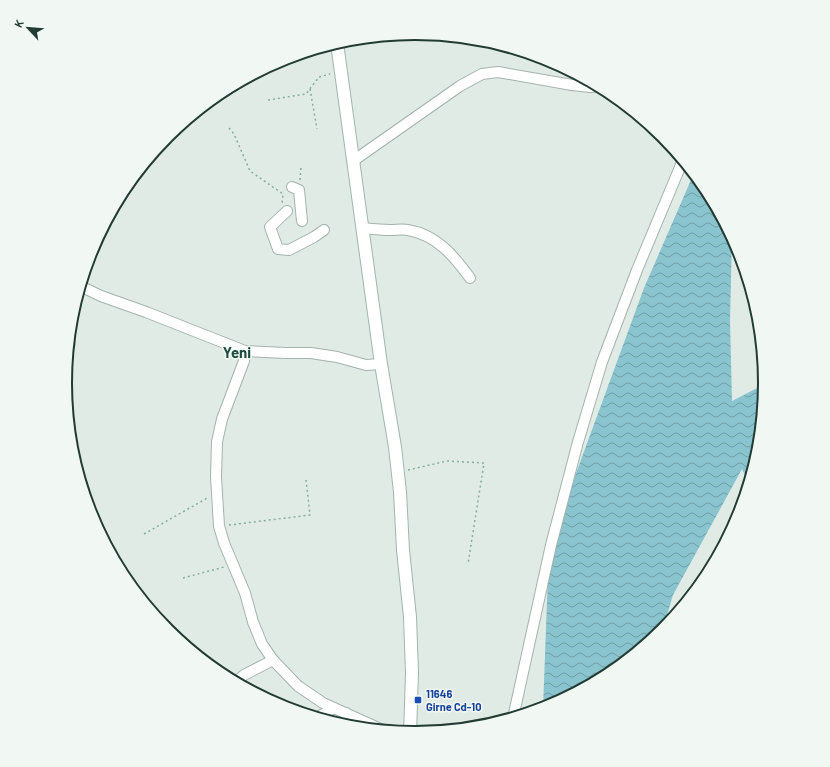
<svg xmlns="http://www.w3.org/2000/svg" width="830" height="767" viewBox="0 0 830 767" font-family="Barlow,sans-serif">
	<style>
		.forest { fill: url(#forest-crowns) }
		.water { fill: url(#water-waves) }
		.lines { fill: none; stroke-linecap: round; stroke-linejoin: round }
		.lane-casing { stroke: #a4b3ad; stroke-width: 7 }
		.street-casing { stroke: #a4b3ad; stroke-width: 12 }
		.secondary-casing { stroke: #a0b6ae; stroke-width: 14 }
		.path { stroke: #82aea0; stroke-width: 1.5; stroke-dasharray: 2 3; stroke-linecap: butt }
		.lane { stroke: #fff; stroke-width: 5 }
		.street { stroke: #fff; stroke-width: 10 }
		.secondary { stroke: #fff; stroke-width: 12 }
		.transit-dot { fill: #1a4fb4; stroke: #f1f8f4; stroke-width: 1.5 }
		.labels { text-anchor: middle; stroke-width: 3; stroke-linejoin: round; paint-order: stroke }
		.transit-label { font-size: 11px; font-weight: bold; fill: #164399; stroke: #f1f8f4; text-anchor: start }
		.district-label { font-size: 15px; font-weight: bold; fill: #1f4c41; stroke: #f1f8f4 }
		.rim { fill: none; stroke: #223b34; stroke-width: 2 }
	</style>
	<defs>
		<pattern id="forest-crowns" width="20" height="18" patternUnits="userSpaceOnUse"><rect width="20" height="18" fill="#badcc3"/><path d="M2 6a3 3 0 1 1 6 0M12 15a3 3 0 1 1 6 0" fill="none" stroke="#a0bea8"/></pattern>
		<pattern id="water-waves" width="16" height="10" patternUnits="userSpaceOnUse"><rect width="16" height="10" fill="#8ac4ce"/><path d="M0 5q4-4 8 0t8 0" fill="none" stroke="#70a0a8"/></pattern>
	</defs>
	<rect width="100%" height="100%" fill="#e1ebe6"/>
	<path class="forest" d="M718,556L706,578L692,596L703,569Z"/>
	<path class="water" d="M694,173L707,189L732,237L730,321L732,401L765,384L759,452L749,484L742,469L673,595L662,632L610,675L549,707L543,709L549,547L644,288Z"/>
	<g class="lines">
		<g class="lane-casing">
			<path id="lane" d="M66,368L72,345L70,326"/>
		</g>
		<g class="street-casing">
			<g id="street">
				<path d="M353,161L460,86L482,74L498,72L572,85L591,87L599,86"/>
				<path d="M292,187L299,190L302,221"/>
				<path d="M287,211L270,227L278,249L289,250L314,237L324,230"/>
				<path d="M362,228C372,229 381,230 390,230C396,230 403,229 408,230C437,235 454,256 470,278"/>
				<path d="M80,286L101,296L146,312L245,351L286,353H311L337,357L366,365L381,364"/>
				<path d="M245,351L244,361L222,419L217,442L216,477L219,526L224,543L245,593L253,622L262,644L273,660L298,686L323,703L385,731"/>
				<path d="M163,627L168,632"/>
				<path d="M235,683L244,675L273,660"/>
				<path d="M346,713L350,728"/>
				<path d="M316,718L334,708"/>
				<path d="M513,718L551,545L578,442L602,362L637,270L683,160"/>
			</g>
		</g>
		<g class="secondary-casing">
			<path id="secondary" d="M337,43L381,364L395,447L400,492L403,550L410,617L412,673L410,734"/>
		</g>
		<g class="path">
			<path d="M288,57L305,55L328,49"/>
			<path d="M310,89L317,129"/>
			<path d="M268,100L306,94L319,77L330,74"/>
			<path d="M229,128L234,134L250,171L283,194L282,204"/>
			<path d="M300,180L301,167"/>
			<path d="M408,470L447,461L484,463L468,564"/>
			<path d="M229,525L310,515L306,480"/>
			<path d="M144,534L209,497"/>
			<path d="M183,578L224,567"/>
			<path d="M462,729L468,726"/>
		</g>
		<use href="#lane" class="lane"/>
		<use href="#street" class="street"/>
		<use href="#secondary" class="secondary"/>
	</g>
	<rect class="transit-dot" x="414" y="696" width="8" height="8" rx="2"/>
	<g class="labels">
		<g class="transit-label">
			<text x="426" y="698">11646<tspan x="426" dy="13">Girne Cd-10</tspan></text>
		</g>
		<g class="district-label">
			<text x="237" y="358">Yeni</text>
		</g>
	</g>
	<path d="M0 0H830V767H0ZM72 383a343 343 0 1 1 686 0a343 343 0 1 1-686 0Z" fill="#f1f8f4" fill-rule="evenodd"/>
	<path class="rim" d="M72 383a343 343 0 1 1 686 0a343 343 0 1 1-686 0Z"/>
	<g transform="translate(28 28) rotate(296)" stroke="#f1f8f4" stroke-width="3" paint-order="stroke">
	<path d="M0-3L7 15L0 10L-7 15Z" fill="#223b34"/>
	<text y="-6" font-size="11" font-weight="bold" text-anchor="middle" fill="#223b34">K</text>
	</g>
</svg>
